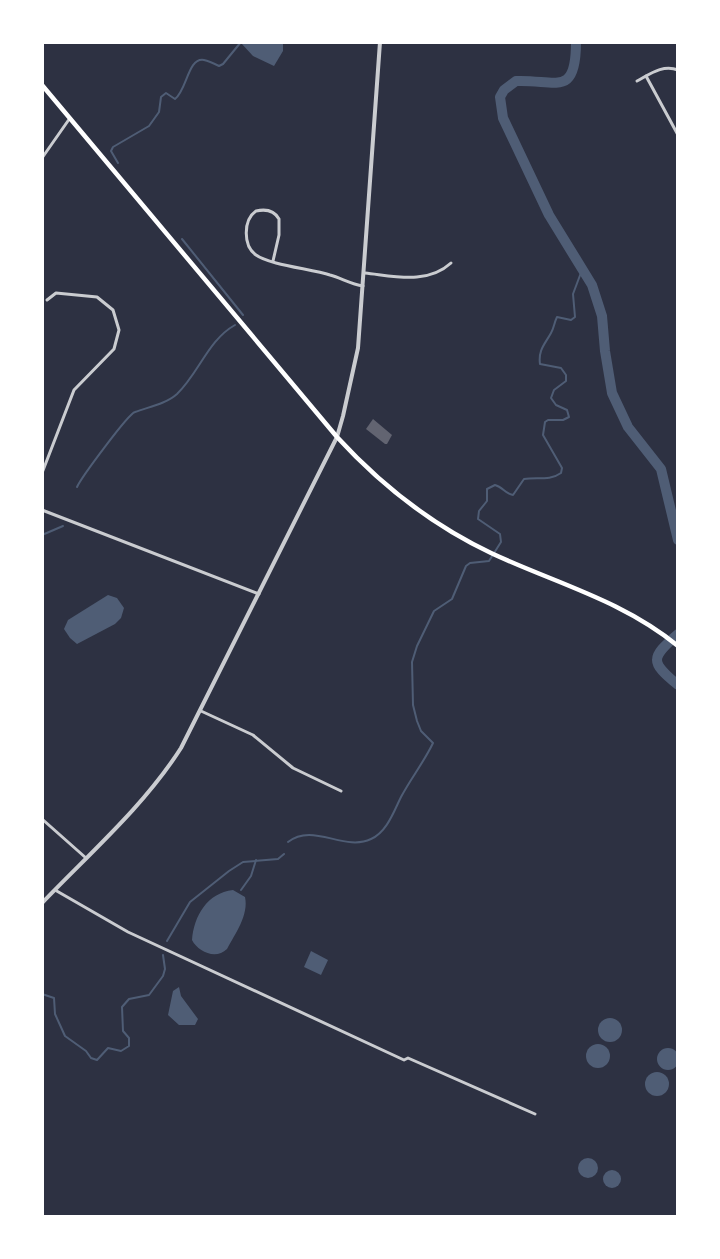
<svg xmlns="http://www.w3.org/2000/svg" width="720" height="1259" viewBox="0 0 720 1259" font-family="Helvetica,sans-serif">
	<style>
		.water { fill: #4f5d75 }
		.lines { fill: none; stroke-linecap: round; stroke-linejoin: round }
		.stream { stroke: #4f5d75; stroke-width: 2 }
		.river { stroke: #4f5d75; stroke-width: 10 }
		.building { fill: #626471 }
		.minor { stroke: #caccd0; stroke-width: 3 }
		.tertiary { stroke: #caccd0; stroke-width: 4 }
		.secondary { stroke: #fff; stroke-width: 4.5 }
	</style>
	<rect width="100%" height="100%" fill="#2d3142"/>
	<g class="water">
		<path d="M241,43H283V51L274,66L253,56Z"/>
		<path d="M108,595L117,598L124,608L121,618L115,624L77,644L70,638L64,629L68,620Z"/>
		<path d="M233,890L245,897C249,915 235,934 227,949C216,960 198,952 192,940C194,916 207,893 233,890Z"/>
		<path d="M311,951L328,960L321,975L304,967Z"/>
		<path d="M179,987L181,996L198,1019L195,1025H179L168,1015L173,991Z"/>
		<circle cx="610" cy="1030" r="12"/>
		<circle cx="598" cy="1056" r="12"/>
		<circle cx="668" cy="1059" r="11"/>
		<circle cx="657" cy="1084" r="12"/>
		<circle cx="588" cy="1168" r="10"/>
		<circle cx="612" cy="1179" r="9"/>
	</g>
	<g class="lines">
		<g class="stream">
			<path d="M118,163L111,151L113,147L149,126L159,112L161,97L166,93L175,99C187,90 188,57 204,60C209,61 215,64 219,66L223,64L241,42"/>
			<path d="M182,239L243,315"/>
			<path d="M77,487C81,478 128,414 135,412C148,407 166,404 177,394C199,373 208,340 235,325"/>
			<path d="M42,535L63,526"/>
			<path d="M288,842C313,822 344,852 371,839C387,832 394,811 401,797C411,778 424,762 433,743L421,731L417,721L413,705L412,662L417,646L434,611L452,599L466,566L470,563L489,561L501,542L500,534L478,519L479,511L487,501V489L495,485C503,487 505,494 513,495L524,479C537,477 550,481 561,473L562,468L543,435L545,422L548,420H563L569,417L567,410L556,405L551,398L554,390L566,381V375L561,368L540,364C538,350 545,344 551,333C554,328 554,323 557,317L571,320L575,317L573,294L582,270"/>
			<path d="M241,890L251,876L256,860"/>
			<path d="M167,941L190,902L229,871L243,862L278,859L284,854"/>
			<path d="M42,994L54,998L55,1014L65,1036L86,1051L91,1058L97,1060L108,1048L121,1051L129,1046V1038L123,1031L122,1007L129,999L149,995L163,976L165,969L163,955"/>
		</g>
		<g class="river">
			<path d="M576,42C576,99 555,79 516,81L504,90L500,97L503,118L549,215L592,285L602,316L605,351L612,393L628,427L661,469L678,540"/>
			<path d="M678,634C650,658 650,662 678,685"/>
		</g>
	</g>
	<path class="building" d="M373,419L392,435L387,444H385L366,429Z"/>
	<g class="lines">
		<g class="minor">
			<path d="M646,76L678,135"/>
			<path d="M637,81C650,74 663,64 678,70"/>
			<path d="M42,158L70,118"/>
			<path d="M273,261L279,235V219C274,210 265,209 256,211C243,220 243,246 256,255C270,265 312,269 330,275C341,278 351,284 363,286"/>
			<path d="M365,273C394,276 427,285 451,263"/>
			<path d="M42,473L74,390L114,349L119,330L113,310L97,297L56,293L47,300"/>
			<path d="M42,510L259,594"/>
			<path d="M201,711L253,735L293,768L341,791"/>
			<path d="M42,819L86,858"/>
			<path d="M55,890L128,932L404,1060L408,1058L535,1114"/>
		</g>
		<path class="tertiary" d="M42,903C90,853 144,806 181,748L337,437L343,416L358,348L380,42"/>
		<path class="secondary" d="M42,85L337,437C381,485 432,525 491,553C555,583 622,600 678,646"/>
	</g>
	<rect width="720" height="1259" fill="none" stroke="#ffffff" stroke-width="88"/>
</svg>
